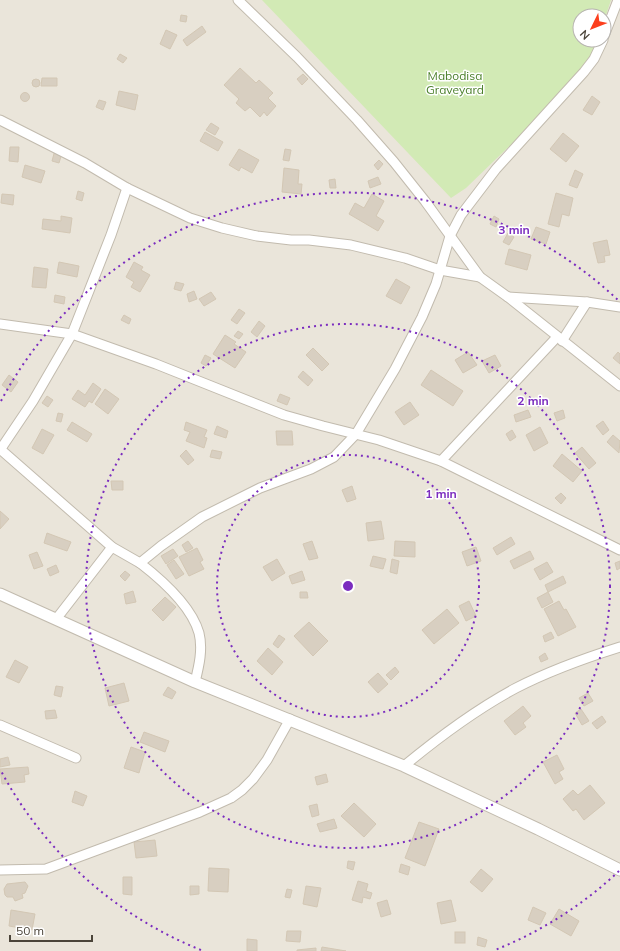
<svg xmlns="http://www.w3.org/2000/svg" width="620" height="951" viewBox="0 0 620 951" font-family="Mulish,sans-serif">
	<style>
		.residential { fill: #eae5da; fill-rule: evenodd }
		.green { fill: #d2eab5 }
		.building { fill: #d8cfc1; stroke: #d3c7b4 }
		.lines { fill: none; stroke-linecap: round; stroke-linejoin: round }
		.minor-casing { stroke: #c2bbae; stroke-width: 11 }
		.tertiary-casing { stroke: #c2bbae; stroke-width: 13 }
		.minor { stroke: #fff; stroke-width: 9 }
		.tertiary { stroke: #fff; stroke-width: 11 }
		.ring { fill: none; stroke: #7b2cbf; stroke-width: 2; stroke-dasharray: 2 4 }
		.labels { text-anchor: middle; stroke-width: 3; stroke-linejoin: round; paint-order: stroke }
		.park-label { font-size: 12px; fill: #4a7f2a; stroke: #fff }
		.centre { fill: #7b2cbf; stroke: #fff; stroke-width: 2 }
		.ring-label { font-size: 12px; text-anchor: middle; font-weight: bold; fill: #7b2cbf; stroke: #fff; stroke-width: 3; stroke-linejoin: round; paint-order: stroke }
	</style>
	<rect width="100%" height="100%" fill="#f6f3ec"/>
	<path class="residential" d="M0,0H620V951H0ZM580,16H604V40H580Z"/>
	<path class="green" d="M262,0H611L604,21V16H580V40H597L590,58L550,107L466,188L451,198Z"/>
	<g class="building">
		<path d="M181,15L187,16L186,22L180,21Z"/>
		<path d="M202,26L206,32L187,46L183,40Z"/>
		<path d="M166,30L177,35L170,49L160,44Z"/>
		<path d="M120,54L127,58L123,63L117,59Z"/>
		<path d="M240,68L256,83L259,80L273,93L268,98L276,106L267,116L264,112L260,117L250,107L245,111L236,103L239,99L224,85Z"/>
		<path d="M303,74L308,79L302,85L297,79Z"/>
		<path d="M42,78H57V86H41Z"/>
		<circle cx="36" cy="83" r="4"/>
		<path d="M119,91L138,95L135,110L116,105Z"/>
		<circle cx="25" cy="97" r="4.5"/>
		<path d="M592,96L600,102L592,115L583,110Z"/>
		<path d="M99,100L106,102L103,110L96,107Z"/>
		<path d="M211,123L219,128L215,135L206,130Z"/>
		<path d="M205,132L223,142L218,151L200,141Z"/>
		<path d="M563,133L579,146L566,162L550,149Z"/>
		<path d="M10,147H19L18,162L9,161Z"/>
		<path d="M239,149L259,160L252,173L241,167L239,171L229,165Z"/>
		<path d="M285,149L291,150L289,161L283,160Z"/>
		<path d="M55,150L62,153L59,163L52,161Z"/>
		<path d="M379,160L383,164L378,170L374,165Z"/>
		<path d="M25,165L45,171L41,183L22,177Z"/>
		<path d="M284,168L299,170L298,184H302L301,194L282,192Z"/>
		<path d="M575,170L583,174L577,188L569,185Z"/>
		<path d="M378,177L381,184L370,188L368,181Z"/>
		<path d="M335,179L336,188H330L329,180Z"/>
		<path d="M78,191L84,193L82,201L76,199Z"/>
		<path d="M556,193L573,198L569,216L562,214L559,227L548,224Z"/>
		<path d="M2,194L14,195L13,205L1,203Z"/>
		<path d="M372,194L384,201L376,216L384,221L378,231L349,214L355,203L364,208Z"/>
		<path d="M61,216L72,218L70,233L42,229L43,219L61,221Z"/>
		<path d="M494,216L499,219L496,227L490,224Z"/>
		<path d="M536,227L550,232L546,244L531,239Z"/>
		<path d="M508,233L514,237L509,245L503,242Z"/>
		<path d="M607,240L610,255L604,256L605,262L598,263L593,243Z"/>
		<path d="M509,249L531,255L527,270L505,264Z"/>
		<path d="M59,262L79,266L77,277L57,273Z"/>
		<path d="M134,262L143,267L141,270L150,275L140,292L131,287L134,282L126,277Z"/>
		<path d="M34,267L48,269L46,288L32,287Z"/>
		<path d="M396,279L410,287L401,304L386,296Z"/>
		<path d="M176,282L184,284L181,291L174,289Z"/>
		<path d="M194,291L197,299L189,302L187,294Z"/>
		<path d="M211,292L216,299L204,306L199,299Z"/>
		<path d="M55,295L65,297L64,304L54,302Z"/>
		<path d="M239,309L245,313L237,324L231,320Z"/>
		<path d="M124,315L131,319L129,324L121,320Z"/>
		<path d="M259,321L265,326L257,337L251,332Z"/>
		<path d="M238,331L243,334L239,339L234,336Z"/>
		<path d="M225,335L236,342L234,344L246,352L235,368L213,354Z"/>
		<path d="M313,348L329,364L322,371L306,355Z"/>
		<path d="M468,352L477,365L463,373L455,360Z"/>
		<path d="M618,352L620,354V364L613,358Z"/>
		<path d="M205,355L211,358L206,366L201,363Z"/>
		<path d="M495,355L501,366L489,373L482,361Z"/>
		<path d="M431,370L463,391L453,406L421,385Z"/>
		<path d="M303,371L313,380L308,386L298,377Z"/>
		<path d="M9,375L18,382L11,392L2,385Z"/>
		<path d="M93,383L101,389L92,403L89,401L85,407L72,399L78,390L85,395Z"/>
		<path d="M105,389L119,399L108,414L95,404Z"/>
		<path d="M280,394L290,398L287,405L277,401Z"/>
		<path d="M47,396L53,400L48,407L42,403Z"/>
		<path d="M410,402L419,415L404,425L395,412Z"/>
		<path d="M528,410L531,417L516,422L514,415Z"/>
		<path d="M563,410L565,418L557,421L554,413Z"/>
		<path d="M58,413L63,414L61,422L56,421Z"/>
		<path d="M603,421L609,430L603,435L596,426Z"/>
		<path d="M72,422L92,434L87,442L67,430Z"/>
		<path d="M186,422L207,430L204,437L207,438L204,448L186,441L190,432L184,430Z"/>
		<path d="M217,426L228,431L226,438L214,434Z"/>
		<path d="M540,427L548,443L534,451L526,435Z"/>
		<path d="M42,429L54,435L43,454L32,448Z"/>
		<path d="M512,430L516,437L510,441L506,434Z"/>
		<path d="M276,431H292L293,445H277Z"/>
		<path d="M613,435L620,441L619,453L607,442Z"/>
		<path d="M582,447L596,463L589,469L575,453Z"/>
		<path d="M186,450L194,460L188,465L180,456Z"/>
		<path d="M212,450L222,452L220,459L210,457Z"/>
		<path d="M562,454L582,471L573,482L553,466Z"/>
		<path d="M111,481H123V490H112Z"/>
		<path d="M352,486L356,499L347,502L342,490Z"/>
		<path d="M561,493L566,498L561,504L555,498Z"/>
		<path d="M0,511L9,519L0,529Z"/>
		<path d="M381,521L384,539L368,541L366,523Z"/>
		<path d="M47,533L71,542L67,551L44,543Z"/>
		<path d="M511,537L515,544L497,555L493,548Z"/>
		<path d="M188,541L193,548L186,552L182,545Z"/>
		<path d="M312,541L318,558L309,560L303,544Z"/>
		<path d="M395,541L415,542V557L394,556Z"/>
		<path d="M476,547L481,561L467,566L462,552Z"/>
		<path d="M197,548L203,560L200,562L204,569L189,576L179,557Z"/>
		<path d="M173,549L178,556L166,564L161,556Z"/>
		<path d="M530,551L534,559L514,569L510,561Z"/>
		<path d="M37,552L43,566L34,569L29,555Z"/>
		<path d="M373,556L386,559L383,569L370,566Z"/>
		<path d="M277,559L285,573L272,581L263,567Z"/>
		<path d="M392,559L399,561L397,574L390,572Z"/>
		<path d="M174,560L184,574L176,579L167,565Z"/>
		<path d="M620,561V568L617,570L615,563Z"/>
		<path d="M547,562L553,572L540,580L534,569Z"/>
		<path d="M56,565L59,572L50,576L47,569Z"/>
		<path d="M125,571L130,575L125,581L120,576Z"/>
		<path d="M302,571L305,580L292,584L289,576Z"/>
		<path d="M563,576L566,583L548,592L545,585Z"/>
		<path d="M133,591L136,602L126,604L124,594Z"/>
		<path d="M300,592H307L308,598H300Z"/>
		<path d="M548,592L553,602L542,608L537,598Z"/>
		<path d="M165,597L176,607L163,621L152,610Z"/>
		<path d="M469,601L476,616L466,621L459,606Z"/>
		<path d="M559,601L564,610L566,609L576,627L558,636L544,609Z"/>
		<path d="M447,609L459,623L434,644L422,630Z"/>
		<path d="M309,622L328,641L313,656L294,636Z"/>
		<path d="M551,632L554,638L545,642L543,636Z"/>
		<path d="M279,635L285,639L278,648L273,644Z"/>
		<path d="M268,648L283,662L272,675L257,661Z"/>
		<path d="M545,653L548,659L541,662L539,657Z"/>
		<path d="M15,660L28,667L19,683L6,677Z"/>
		<path d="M395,667L399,672L391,680L386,675Z"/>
		<path d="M378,673L388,684L378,693L368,682Z"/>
		<path d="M124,683L129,701L109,706L105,688Z"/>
		<path d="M56,686L63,687L61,697L54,695Z"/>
		<path d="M168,687L176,692L172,699L163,695Z"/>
		<path d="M588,693L593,701L584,706L579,698Z"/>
		<path d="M523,706L531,716L523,723L526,727L515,735L504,721Z"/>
		<path d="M581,709L589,721L582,725L575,713Z"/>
		<path d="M55,710L57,718L46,719L45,711Z"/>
		<path d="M602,716L606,722L597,729L592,723Z"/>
		<path d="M144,732L169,741L165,752L140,742Z"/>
		<path d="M131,747L145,752L139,773L124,768Z"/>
		<path d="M557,755L564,769L559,772L563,779L555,784L543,762Z"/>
		<path d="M8,757L10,765L0,767V759Z"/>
		<path d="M28,767L29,774L24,775L25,782L2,784L0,769Z"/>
		<path d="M326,774L328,782L317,785L315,777Z"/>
		<path d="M590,785L605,803L584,820L576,809L573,811L563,799L573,790L578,795Z"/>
		<path d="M75,791L87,796L83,806L72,802Z"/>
		<path d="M354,803L376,824L364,837L341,816Z"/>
		<path d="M317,804L319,815L312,817L309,806Z"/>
		<path d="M334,819L337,828L320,832L317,824Z"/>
		<path d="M419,822L439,829L425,866L405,858Z"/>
		<path d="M155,840L157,856L136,858L134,842Z"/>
		<path d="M348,861L355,862L353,870L347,868Z"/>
		<path d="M401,864L410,867L408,875L399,872Z"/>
		<path d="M209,868L229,869L228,892L208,891Z"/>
		<path d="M481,869L493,879L482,892L470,882Z"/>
		<path d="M123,877H132V895L123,894Z"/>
		<path d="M358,881L368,884L366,891L372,893L370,899L363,897L362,903L352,900Z"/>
		<path d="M25,882L28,886L25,893L22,894L23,898L15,901L13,897H7L5,895L4,889L7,884Z"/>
		<path d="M190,886H199V894L190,895Z"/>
		<path d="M306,886L321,888L317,907L303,904Z"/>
		<path d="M287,889L292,890L290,898L285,897Z"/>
		<path d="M387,900L391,914L381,917L377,903Z"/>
		<path d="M451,900L456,921L441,924L437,903Z"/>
		<path d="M533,907L546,913L540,925L528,920Z"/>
		<path d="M559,909L579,921L571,936L550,924Z"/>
		<path d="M11,910L35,914L32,930L9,926Z"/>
		<path d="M287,931H301L300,942L286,941Z"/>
		<rect x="455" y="932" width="10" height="11"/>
		<path d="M478,937L487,940L485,947L477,945Z"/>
		<path d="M247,939L257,940V951H247Z"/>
		<path d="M322,947L346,951H321Z"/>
		<path d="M316,948V951H297V950Z"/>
	</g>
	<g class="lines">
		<g class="minor-casing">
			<g id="minor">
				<path d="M238,0L297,57L357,120L394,162L425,201L480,277L508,297L620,386"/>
				<path d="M604,36L618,0"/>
				<path d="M0,120L85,163L127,188L190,218L222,228L257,236L291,240H309L351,245L405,258L440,270L480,277"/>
				<path d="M508,297L587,302L620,307"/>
				<path d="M0,324L72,334L156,364L284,415L323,426L379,440L441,461L620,550"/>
				<path d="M562,341L587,302"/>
				<path d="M0,449L112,547L140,563"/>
				<path d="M0,450L33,401L72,334L111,235L127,188"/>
				<path d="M441,461L557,337"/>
				<path d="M57,618L112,547"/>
				<path d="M195,682C199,666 203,649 199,633C191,605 162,580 140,563L161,546L202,517L260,488L311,469L334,457L356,434L395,369L422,317L436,284L450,236L461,215L496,169L584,72L594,59L603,40"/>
				<path d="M0,725L76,758"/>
				<path d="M404,766C439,737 475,710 516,688C549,671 585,658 620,647"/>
				<path d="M0,870L46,869L200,812L231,798L242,790L253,779L267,760L290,719"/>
			</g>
		</g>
		<g class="tertiary-casing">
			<path id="tertiary" d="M0,594L195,682L404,766L538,829L620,870"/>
		</g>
		<use href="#minor" class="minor"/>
		<use href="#tertiary" class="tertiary"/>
	</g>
	<g class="ring">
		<circle cx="348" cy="586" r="131"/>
		<circle cx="348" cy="586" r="262"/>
		<path d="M619 871A393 393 0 0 1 495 950M201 950A393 393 0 0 1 1 771M1 401A393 393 0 0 1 619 301"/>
	</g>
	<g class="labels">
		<g class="park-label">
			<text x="455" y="80">Mabodisa<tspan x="455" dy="14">Graveyard</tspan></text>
		</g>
	</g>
	<circle cx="348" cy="586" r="6" class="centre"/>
	<g class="ring-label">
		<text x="514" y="234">3 min</text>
		<text x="533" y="405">2 min</text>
		<text x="441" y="498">1 min</text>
	</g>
	<g transform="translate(592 28) rotate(227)"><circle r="19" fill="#ffffff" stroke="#b7b4b0"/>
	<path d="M0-3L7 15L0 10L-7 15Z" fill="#fc3f1d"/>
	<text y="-6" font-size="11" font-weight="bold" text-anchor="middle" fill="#4b4439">N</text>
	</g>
	<path d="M10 935v6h82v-6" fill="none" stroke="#4b4439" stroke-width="2"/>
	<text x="16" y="935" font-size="12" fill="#4b4439" stroke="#ffffff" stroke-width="3" paint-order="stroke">50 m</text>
</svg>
